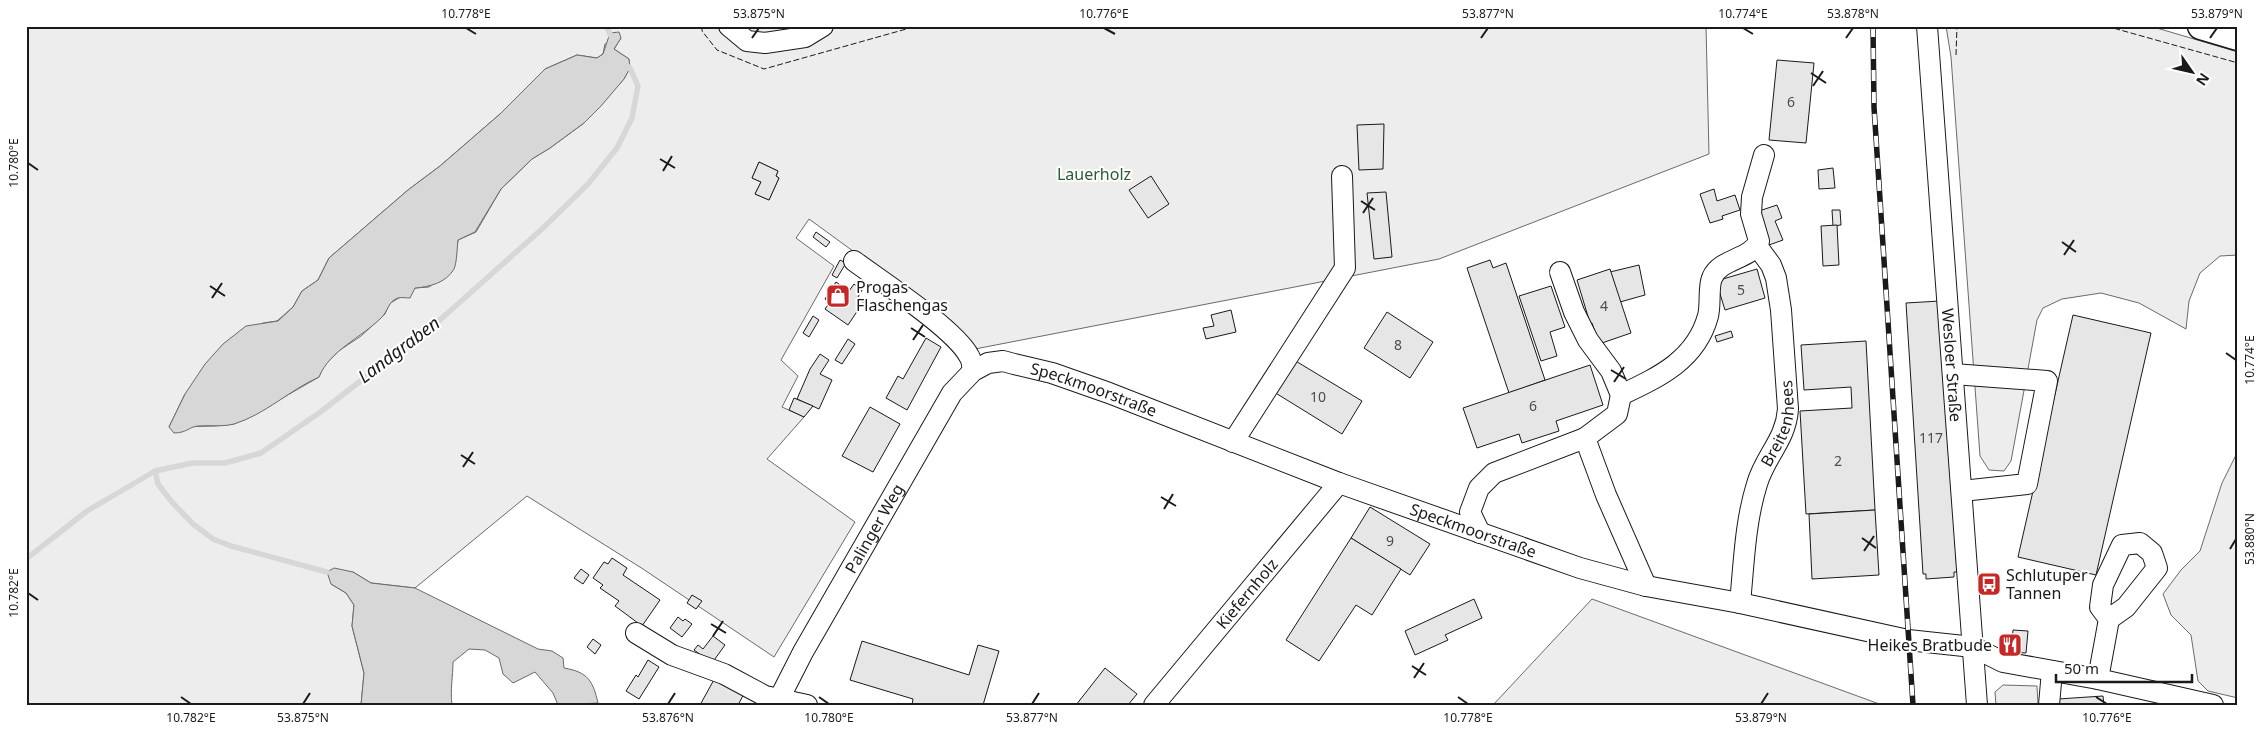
<svg xmlns="http://www.w3.org/2000/svg" width="2264" height="731" viewBox="0 0 2264 731" font-family="'Noto Sans',sans-serif">
	<style>
		.built { fill: #ededed; stroke: #6a6a6a; fill-rule: evenodd }
		.water { fill: #d7d7d7; stroke: #6a6a6a }
		.lines { fill: none; stroke-linecap: round; stroke-linejoin: round }
		.stream { stroke: #d7d7d7; stroke-width: 5.5 }
		.building { fill: #e6e6e6; stroke: #1a1a1a }
		.minor-casing { stroke: #1a1a1a; stroke-width: 22 }
		.major-casing { stroke: #1a1a1a; stroke-width: 29 }
		.minor { stroke: #fff; stroke-width: 20 }
		.major { stroke: #fff; stroke-width: 26 }
		.rail-casing { stroke: #1a1a1a; stroke-width: 5.5 }
		.rail { stroke: #fff; stroke-width: 4; stroke-dasharray: 11; stroke-linecap: butt }
		.fence { stroke: #1a1a1a; stroke-width: 1; stroke-dasharray: 6 2.5; stroke-linecap: butt }
		.ticks { fill: none; stroke: #1a1a1a; stroke-width: 2 }
		.labels { text-anchor: middle; stroke-width: 4; stroke-linejoin: round; paint-order: stroke }
		.number-label { font-size: 14px; fill: #4d4d4d }
		.park-label { font-size: 16px; fill: #2b5a34; stroke: #fff }
		.poi-label { font-size: 16px; fill: #1a1a1a; stroke: #fff; text-anchor: start }
		.street-label { font-size: 16px; fill: #1a1a1a; stroke: #fff }
		.water-label { font-size: 18px; font-style: italic; fill: #1a1a1a; stroke: #fff }
		.neatline { fill: none; stroke: #1a1a1a; stroke-width: 2 }
		.ticks-label { font-size: 12px; text-anchor: middle; fill: #1a1a1a }
	</style>
	<rect width="100%" height="100%" fill="#fff"/>
	<g class="built">
		<path d="M26,26H1706L1709,154L1439,259L975,349L949,321L809,219L796,238L834,266L781,360L798,376L782,407L804,417L767,459L855,522L774,657L643,569L527,496L415,588L371,583L353,572L331,584L346,593L354,605L352,626L364,673L361,705H26ZM621,38L614,49L629,59L630,68L624,79L584,123L550,148L532,159L501,189L476,232L458,240L454,268L429,287L415,288L389,304L385,314L361,336L340,350L323,366L319,377L251,416L234,424L215,426L169,427L185,394L263,323L277,321L293,307L302,291L318,280L329,258L408,190L440,166L500,114L545,69L577,55L597,58L603,54L605,44ZM759,162L778,171L776,176L779,178L769,200L755,194L761,182L752,178Z"/>
		<path d="M1946,26H2150L2238,52V255L2220,256L2200,273L2189,301L2186,329L2139,303L2101,293L2062,299L2043,308L2037,320L2011,461L2004,471L1989,470L1980,456L1951,57Z"/>
		<path d="M2238,451V698L2208,691L2198,681L2191,635L2171,615L2163,594L2181,570L2200,551L2222,483Z"/>
		<path d="M1592,599L1882,705H1493Z"/>
		<path d="M2003,685L2037,686L2038,705H1996L1995,692Z"/>
	</g>
	<g class="water">
		<path d="M619,32L621,38L614,49L629,59L630,68L624,79L601,106L584,123L550,148L532,159L501,189L475,232L458,240C457,248 457,262 454,269C446,283 429,287 415,288L410,298C407,298 401,297 398,298C388,301 388,312 381,318C361,338 330,350 319,377C290,390 264,415 234,424C222,427 211,425 199,426C190,426 187,433 174,433L169,427L185,394L205,364L223,344L246,326L278,321L293,307L302,291L318,280L329,258L408,190L440,166L500,114L545,69L577,55L597,58L603,54L610,33Z"/>
		<path d="M334,568L353,572L371,583L415,588L538,649L552,651L563,658L564,668C588,672 593,681 598,703L558,705L553,693L535,672L513,683L503,674L499,658L485,650L469,649L453,662C453,676 450,690 452,705H361L364,673L352,626L354,605L346,593L331,584L327,572Z"/>
	</g>
	<g class="lines">
		<g class="stream">
			<path d="M606,26L613,40"/>
			<path d="M155,471L158,484L171,501L193,524L213,539L231,546L327,572"/>
			<path d="M26,559L87,511L155,471L192,463H225L261,453L319,413L441,319L542,229L588,184L617,148L632,118L638,86L630,68L624,63"/>
		</g>
	</g>
	<g class="building">
		<path d="M1777,60L1814,63L1806,143L1769,140Z"/>
		<path d="M1384,124L1383,169L1359,170L1357,125Z"/>
		<path d="M759,162L778,171L776,176L779,178L769,200L755,194L761,182L752,178Z"/>
		<path d="M1833,168L1835,188L1819,189L1818,170Z"/>
		<path d="M1151,176L1169,204L1148,218L1129,190Z"/>
		<path d="M1714,189L1717,201L1735,195L1740,210L1722,216L1723,219L1710,223L1700,194Z"/>
		<path d="M1386,192L1392,257L1374,259L1367,193Z"/>
		<path d="M1777,205L1782,218L1775,221L1783,240L1769,245L1756,212Z"/>
		<path d="M1832,210H1840L1841,225L1833,226Z"/>
		<path d="M1837,225L1839,265L1823,266L1821,226Z"/>
		<path d="M816,232L830,242L826,247L813,237Z"/>
		<path d="M840,260L846,263L837,278L832,275Z"/>
		<path d="M1490,260L1493,268L1506,263L1545,380L1509,393L1467,268Z"/>
		<path d="M1639,265L1645,295L1620,302L1610,272Z"/>
		<path d="M1610,269L1631,333L1599,344L1592,323H1590L1577,280Z"/>
		<path d="M1757,269L1765,298L1725,310L1716,281Z"/>
		<path d="M836,282L849,291L854,284L862,290L858,297L864,301L848,325L825,309L830,302L825,299Z"/>
		<path d="M1551,286L1565,327L1550,332L1557,356L1541,361L1519,296Z"/>
		<path d="M1940,301L1957,572H1954V577L1926,579V574H1923L1906,303Z"/>
		<path d="M1231,310L1236,332L1206,339L1203,328L1214,326L1211,315Z"/>
		<path d="M1387,312L1433,342L1410,378L1364,348Z"/>
		<path d="M2073,315L2151,333L2096,575L2018,557Z"/>
		<path d="M813,316L819,320L809,337L803,333Z"/>
		<path d="M1731,331L1733,337L1717,342L1715,336Z"/>
		<path d="M926,338L941,347L907,410L886,398L898,376L903,379Z"/>
		<path d="M848,339L855,344L842,364L835,360Z"/>
		<path d="M1866,341L1875,510L1806,514L1800,411L1852,408L1851,387L1804,390L1801,345Z"/>
		<path d="M820,354L829,360L820,374L832,380L819,409L797,399L810,369Z"/>
		<path d="M1294,360L1362,401L1342,434L1274,392Z"/>
		<path d="M1590,365L1603,405L1556,421L1559,431L1522,443L1519,434L1477,448L1463,408Z"/>
		<path d="M794,398L813,406L804,417L789,410Z"/>
		<path d="M870,407L900,424L873,472L842,456Z"/>
		<path d="M1370,507L1430,544L1410,575L1351,538Z"/>
		<path d="M1875,510L1879,575L1812,579L1809,514Z"/>
		<path d="M1351,538L1401,569L1372,615L1356,605L1319,661L1286,640Z"/>
		<path d="M612,558L627,568L623,575L660,600L642,626L615,606L619,601L600,588L603,585L593,578L604,562L608,564Z"/>
		<path d="M581,569L589,575L583,584L574,578Z"/>
		<path d="M692,595L702,601L696,609L687,603Z"/>
		<path d="M1474,599L1482,618L1445,635L1448,640L1415,655L1405,631Z"/>
		<path d="M678,617L683,621L685,619L692,624L682,637L670,628Z"/>
		<path d="M2013,630L2028,631L2026,653L2011,652Z"/>
		<path d="M713,636L725,645L712,663L694,650L698,645L703,649Z"/>
		<path d="M593,639L601,645L595,654L587,647Z"/>
		<path d="M862,641L969,675L978,645L999,651L983,705H912L913,699L850,680Z"/>
		<path d="M648,660L659,667L639,699L626,691L636,675L638,677Z"/>
		<path d="M1105,668L1137,694L1128,705H1076Z"/>
		<path d="M716,676L745,692L738,705H700Z"/>
		<path d="M2103,696L2104,705H2058V699Z"/>
	</g>
	<g class="lines">
		<g class="minor-casing">
			<g id="minor">
				<path d="M729,26L747,41L765,43L805,37L823,26"/>
				<path id="s1" d="M1927,26L1977,705"/>
				<path d="M854,261C881,281 955,329 969,356C972,360 972,366 973,371"/>
				<path d="M1560,272L1574,312L1588,340L1611,371L1621,395"/>
				<path d="M1953,374L2047,381L2027,484L1962,491"/>
				<path d="M1233,442L1345,268L1342,176"/>
				<path d="M1480,533L1470,512L1479,488L1494,473L1585,438"/>
				<path d="M1646,586L1606,495L1585,438L1617,414L1621,395C1659,377 1696,360 1708,316C1711,305 1708,287 1712,278C1720,258 1751,260 1759,241L1751,214L1752,197L1764,155"/>
				<path id="s2" d="M1740,603C1744,563 1745,522 1757,484C1765,456 1786,440 1788,409L1781,310L1776,278L1771,265L1757,246"/>
				<path d="M636,633L672,655L724,674L765,696L807,705"/>
				<path d="M2098,679L2109,619L2126,607L2157,568L2152,553L2140,543L2122,545L2103,585L2100,607L2109,619"/>
				<path id="s3" d="M776,705L803,652L952,393L973,371L988,363L1003,361L1014,364L1052,373L1109,393L1339,483L1580,568L1646,586L1740,603L1908,640L1973,647L2003,662L2098,679L2213,705"/>
				<path id="s4" d="M1154,705L1339,483"/>
				<path d="M2049,705L2052,671"/>
			</g>
		</g>
		<g class="major-casing">
			<path id="major" d="M2201,26L2238,37"/>
		</g>
		<use href="#minor" class="minor"/>
		<use href="#major" class="major"/>
		<g class="rail-casing">
			<path id="rail" d="M1873,26L1874,107L1913,705"/>
		</g>
		<use href="#rail" class="rail"/>
		<g class="fence">
			<path d="M702,26V31L717,50L764,69L917,26"/>
			<path d="M2106,26L2238,63"/>
			<path d="M1956,55L1957,26"/>
		</g>
	</g>
	<path class="ticks" d="M466,28L476,34M1104,28L1115,34M1743,28L1753,34M752,38L759,28M1481,38L1488,28M1846,38L1853,28M2210,38L2217,28M1811,73L1826,83M1813,86L1823,71M660,159L675,168M28,163L38,170M663,171L672,156M1361,201L1375,210M1363,213L1373,198M2062,242L2076,252M2064,255L2074,240M210,286L225,296M212,298L222,283M911,328L925,337M913,340L923,325M2226,353L2236,360M1611,370L1626,379M1614,382L1624,367M461,455L475,464M463,467L473,452M1161,497L1176,506M1164,509L1173,494M1862,538L1876,548M2230,549L2236,539M1864,551L1874,536M28,593L38,600M711,624L726,633M713,636L723,621M1412,666L1426,675M1414,678L1424,663M181,697L191,704M819,697L829,704M1458,697L1468,704M2096,697L2107,704M303,704L310,693M668,704L675,693M1032,704L1039,693M1761,704L1768,693"/>
	<defs>
		<g id="shop-square" transform="scale(1.25)"><rect x="-9" y="-9" width="18" height="18" rx="4" fill="#c62828" stroke="#fff"/><path d="M-5-2.5h2.3a2.7 3.5 0 0 1 5.4 0H5L5.5 6h-11ZM-1.5-2.5h3a1.5 2.3 0 0 0-3 0Z" fill="#fff"/></g>
		<g id="bus-square" transform="scale(1.25)"><rect x="-9" y="-9" width="18" height="18" rx="4" fill="#c62828" stroke="#fff"/><path d="M-5-6H5V4H4V6H2V4H-2V6H-4V4H-5ZM-3.5-4V0h7V-4ZM-3.5 1.2v1.5H-2V1.2ZM2 1.2v1.5H3.5V1.2Z" fill="#fff"/></g>
		<g id="restaurant-square" transform="scale(1.25)"><rect x="-9" y="-9" width="18" height="18" rx="4" fill="#c62828" stroke="#fff"/><path d="M-5-6h1v4h1v-4h1v4h1v-4h1v5L-1.5 .5V6h-2V.5L-5-1ZM5-6V6H3V1.5H1.5Q1.5-4 5-6Z" fill="#fff"/></g>
	</defs>
	<g fill-rule="evenodd">
		<use href="#shop-square" x="838" y="296"/>
		<use href="#bus-square" x="1989" y="584"/>
		<use href="#restaurant-square" x="2010" y="645"/>
	</g>
	<g class="labels">
		<g class="number-label">
			<text x="1791" y="107">6</text>
			<text x="1741" y="295">5</text>
			<text x="1604" y="311">4</text>
			<text x="1398" y="350">8</text>
			<text x="1318" y="402">10</text>
			<text x="1533" y="411">6</text>
			<text x="1931" y="443">117</text>
			<text x="1838" y="466">2</text>
			<text x="1390" y="546">9</text>
		</g>
		<g class="park-label">
			<text x="1094" y="180">Lauerholz</text>
		</g>
		<g class="poi-label">
			<text x="856" y="293">Progas<tspan x="856" dy="18">Flaschengas</tspan></text>
			<text x="2006" y="581">Schlutuper<tspan x="2006" dy="18">Tannen</tspan></text>
			<text x="1992" y="651" text-anchor="end">Heikes Bratbude</text>
		</g>
		<g class="street-label">
			<text dy="6" stroke="none"><textPath href="#s1" startOffset="340">Wesloer Straße</textPath></text>
			<text dy="6" stroke="none"><textPath href="#s3" startOffset="516">Speckmoorstraße</textPath></text>
			<text dy="6" stroke="none"><textPath href="#s2" startOffset="186">Breitenhees</textPath></text>
			<text dy="6" stroke="none"><textPath href="#s3" startOffset="202">Palinger Weg</textPath></text>
			<text dy="6" stroke="none"><textPath href="#s3" startOffset="921">Speckmoorstraße</textPath></text>
			<text dy="6" stroke="none"><textPath href="#s4" startOffset="145">Kiefernholz</textPath></text>
		</g>
		<g class="water-label">
			<text transform="translate(399 350) rotate(-37)" y="6">Landgraben</text>
		</g>
	</g>
	<rect width="2264" height="731" fill="none" stroke="#ffffff" stroke-width="55"/>
	<g transform="translate(2192 72) rotate(124)" stroke="#ffffff" stroke-width="4" paint-order="stroke">
	<path d="M0-4L9 19L0 12L-9 19Z" fill="#1a1a1a"/>
	<text y="-8" font-size="14" font-weight="bold" text-anchor="middle" fill="#1a1a1a">N</text>
	</g>
	<path d="M2056 674v8h136v-8" fill="none" stroke="#1a1a1a" stroke-width="2.5"/>
	<text x="2064" y="674" font-size="15" fill="#1a1a1a" stroke="#ffffff" stroke-width="4" paint-order="stroke">50 m</text>
	<rect x="28" y="28" width="2208" height="676" class="neatline"/>
	<g class="ticks-label">
		<text x="466" y="18">10.778°E</text>
		<text x="759" y="18">53.875°N</text>
		<text x="1104" y="18">10.776°E</text>
		<text x="1488" y="18">53.877°N</text>
		<text x="1743" y="18">10.774°E</text>
		<text x="1853" y="18">53.878°N</text>
		<text x="2217" y="18">53.879°N</text>
		<text transform="translate(14 163) rotate(-90)" y="4">10.780°E</text>
		<text transform="translate(2250 360) rotate(-90)" y="4">10.774°E</text>
		<text transform="translate(2250 539) rotate(-90)" y="4">53.880°N</text>
		<text transform="translate(14 593) rotate(-90)" y="4">10.782°E</text>
		<text x="191" y="722">10.782°E</text>
		<text x="303" y="722">53.875°N</text>
		<text x="668" y="722">53.876°N</text>
		<text x="829" y="722">10.780°E</text>
		<text x="1032" y="722">53.877°N</text>
		<text x="1468" y="722">10.778°E</text>
		<text x="1761" y="722">53.879°N</text>
		<text x="2107" y="722">10.776°E</text>
	</g>
</svg>
